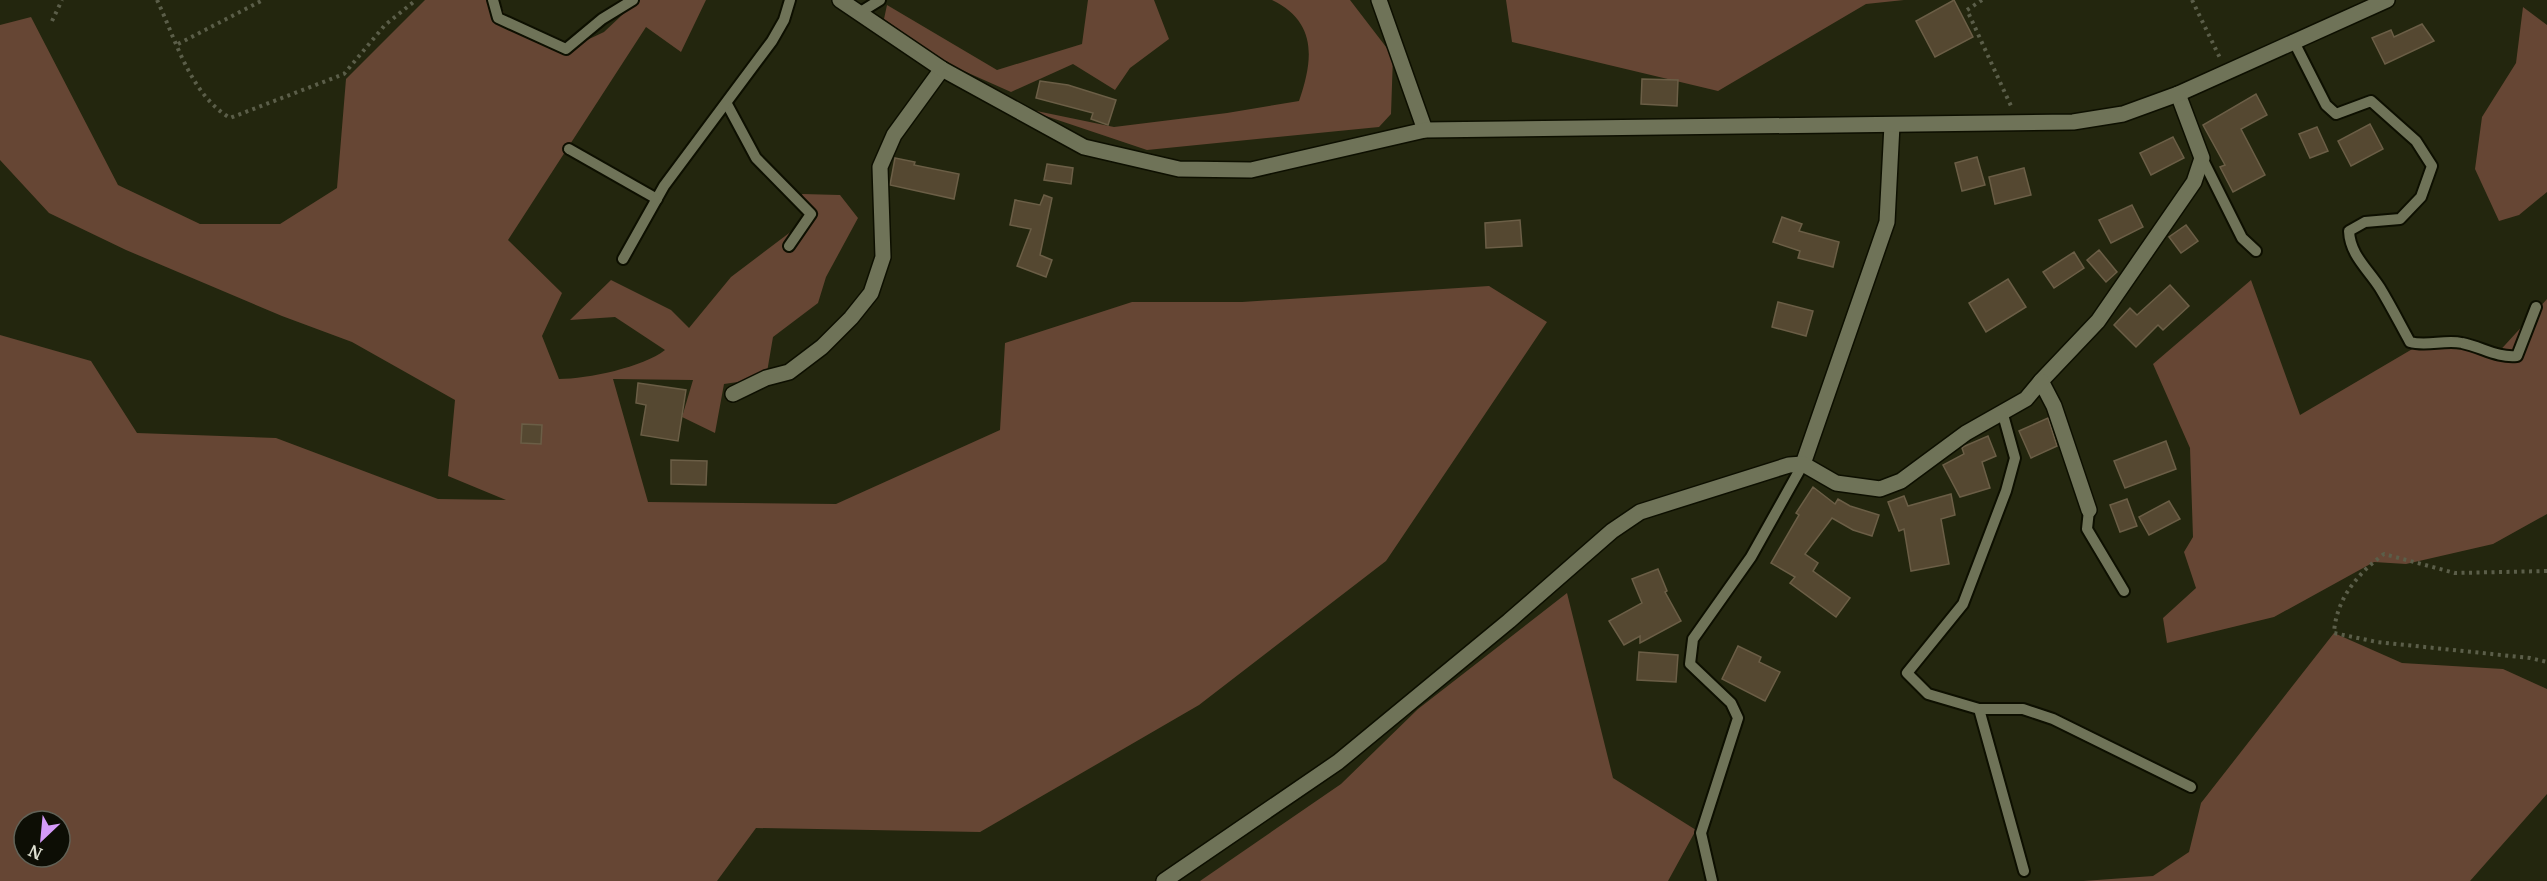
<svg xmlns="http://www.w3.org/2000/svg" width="2547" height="881" viewBox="0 0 2547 881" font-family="Merriweather,serif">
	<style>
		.forest { fill: #664634; fill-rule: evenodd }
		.building { fill: #554831; stroke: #6b5e46; stroke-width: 1.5 }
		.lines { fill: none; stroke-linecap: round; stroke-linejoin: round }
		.lane-casing { stroke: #0d0f00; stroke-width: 14 }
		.street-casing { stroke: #0d0f00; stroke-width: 18 }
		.secondary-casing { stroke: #0d0f00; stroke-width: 18 }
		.path { stroke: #5b5e49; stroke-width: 4; stroke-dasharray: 3 4.5; stroke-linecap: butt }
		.lane { stroke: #6f7358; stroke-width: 10 }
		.street { stroke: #6f7358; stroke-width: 15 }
		.secondary { stroke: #6f7358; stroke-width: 15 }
	</style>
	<rect width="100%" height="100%" fill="#23260e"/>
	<g class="forest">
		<path d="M425,0H499L507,21L572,47L604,32L638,0H706L681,52L646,27L508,240L562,293L542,336L559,379C588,379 643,367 665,350L615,317L570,320L611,280L671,310L689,328L731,277L809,218L802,194L840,195L858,218L826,277L818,303L773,337L766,378L724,384L715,433L682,417L693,380L613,379L648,502L836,504L1000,430L1005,343L1132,302H1242L1489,286L1547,322L1386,561L1199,705L980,832L756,828L717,881H0V335L91,361L137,433L276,438L438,499L506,500L448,476L455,400L352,342L282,316L126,250L49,213L0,160V25L31,17L118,185L200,224H280L337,188L346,79ZM24,821H60V857H24Z"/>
		<path d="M1088,0H1154L1169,39L1130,68L1115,90L1073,64L1011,92L948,64L884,19L887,5L997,70L1082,44Z"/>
		<path d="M1272,0H1350L1393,56L1391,114L1379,127L1147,150L1022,108L1114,127L1227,113L1299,101C1313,61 1318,22 1272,0Z"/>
		<path d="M1506,0H1904L1866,4L1718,91L1512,42Z"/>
		<path d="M2523,7L2547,25V192L2519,215L2499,221L2475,169L2482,117L2516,63Z"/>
		<path d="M2251,280L2300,415L2426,341L2495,356L2547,299V514L2493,544L2406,564L2374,562L2274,617L2167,643L2163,618L2196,588L2184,552L2193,537L2190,448L2153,364Z"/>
		<path d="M1567,593L1613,778L1696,830L1668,881H1200L1341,784L1418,709Z"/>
		<path d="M2334,633L2402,663L2503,669L2547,689V794L2470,881H2083L2153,876L2189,852L2201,803Z"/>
	</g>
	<g class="building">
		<path d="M1954,0L1973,37L1935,57L1916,21Z"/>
		<path d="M2422,24L2434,41L2385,64L2372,38L2391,30L2394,37Z"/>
		<path d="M1642,79L1678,80L1677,106L1641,104Z"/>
		<path d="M1040,81L1068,85L1116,100L1108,125L1091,119L1093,113L1036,98Z"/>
		<path d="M2256,94L2267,115L2241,129L2265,175L2233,192L2220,167L2225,165L2203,125Z"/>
		<path d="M2370,124L2383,149L2351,166L2338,141Z"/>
		<path d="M2317,127L2328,151L2310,158L2299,134Z"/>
		<path d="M2173,137L2184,158L2151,175L2140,153Z"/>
		<path d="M1977,157L1985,185L1962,191L1955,163Z"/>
		<path d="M895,158L915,162L914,165L959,174L954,199L890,185Z"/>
		<path d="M1047,164L1073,168L1071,184L1044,180Z"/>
		<path d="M2024,168L2031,195L1995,204L1989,177Z"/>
		<path d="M1044,195L1052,198L1040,255L1052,260L1046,277L1017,266L1031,229L1010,225L1015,200L1040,205Z"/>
		<path d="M2132,205L2143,227L2111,243L2099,220Z"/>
		<path d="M1782,217L1802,224L1799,231L1839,242L1833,267L1798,258L1800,251L1773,242Z"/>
		<path d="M1520,220L1522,246L1486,248L1485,223Z"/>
		<path d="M2186,225L2198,241L2181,253L2169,237Z"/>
		<path d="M2099,250L2117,272L2106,282L2087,260Z"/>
		<path d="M2074,252L2084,268L2054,288L2043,272Z"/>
		<path d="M2008,279L2026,307L1986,332L1969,303Z"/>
		<path d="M2170,285L2189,306L2163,330L2158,325L2136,347L2114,325L2130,308L2137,315Z"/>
		<path d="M1778,302L1813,311L1806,336L1772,327Z"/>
		<path d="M638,383L686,390L678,441L641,435L646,405L636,403Z"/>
		<path d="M2048,418L2057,446L2031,458L2019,431Z"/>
		<path d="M522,424L542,425L541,444L521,443Z"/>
		<path d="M1988,436L1996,456L1982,462L1990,488L1960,497L1943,465L1964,454L1962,448L1965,446Z"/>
		<path d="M2166,441L2176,469L2125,488L2114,461Z"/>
		<path d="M671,460L707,461L706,485L671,484Z"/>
		<path d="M1813,487L1835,504L1838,499L1850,506L1879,515L1872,536L1853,530L1832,518L1805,554L1818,563L1813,571L1850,598L1836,617L1790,583L1795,577L1771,563L1799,515L1796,513Z"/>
		<path d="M1951,494L1955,515L1941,519L1949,564L1911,571L1904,529L1899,531L1888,502L1904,496L1908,506Z"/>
		<path d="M2127,499L2137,526L2120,532L2110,505Z"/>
		<path d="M2169,501L2180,519L2149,535L2139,517Z"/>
		<path d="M1658,569L1667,591L1665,592L1681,621L1640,643V636L1624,645L1609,621L1642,603L1632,579Z"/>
		<path d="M1738,646L1761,657L1759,662L1780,672L1765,701L1722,679Z"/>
		<path d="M1639,652L1678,655L1676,682L1637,680Z"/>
	</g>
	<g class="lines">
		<g class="lane-casing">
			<g id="lane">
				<path d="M493,0L498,18L566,49L602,19L633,0"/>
				<path d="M859,13L880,0"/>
				<path d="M2293,40L2326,105L2336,114L2371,101L2416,141L2432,166L2421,197L2400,219L2365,222L2349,231C2350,255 2368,269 2380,288C2391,306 2400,324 2410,342C2427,347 2445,339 2462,343C2482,347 2497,358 2517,356L2536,307"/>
				<path d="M727,104L756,158L811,214L789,246"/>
				<path d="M569,149L657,199"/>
				<path d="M2202,158L2242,238L2256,251"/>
				<path d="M623,259L664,186L772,41L784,20L790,0"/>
				<path d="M2002,411L2015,458L2006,491L1963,604L1907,673L1928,694L1979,709L2024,871"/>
				<path d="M2089,510L2087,529L2124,591"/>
				<path d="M1979,709H2023L2053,719L2191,787"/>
				<path d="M1712,881L1701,833L1738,718L1731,703L1690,664L1693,639L1751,557L1803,464"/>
			</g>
		</g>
		<g class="street-casing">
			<g id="street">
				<path d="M1379,0L1425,130"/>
				<path d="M2041,381L2098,321L2194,182L2202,158L2178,94"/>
				<path d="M733,394L766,378L789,372L822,347L851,318L871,293L883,257L880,167L894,135L942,69"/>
				<path d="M1803,464L1887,222L1892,125"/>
				<path d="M1164,881L1338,762L1509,621L1612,531L1640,512L1789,465L1803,464L1836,483L1880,489L1901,481L1966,433L2026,399L2041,381L2054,406L2089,510"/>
			</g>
		</g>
		<g class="secondary-casing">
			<path id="secondary" d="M840,0L942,69L1084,147L1179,169L1251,170L1425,130L2073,122L2123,114L2178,94L2387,0"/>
		</g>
		<g class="path">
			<path d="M157,0C176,40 190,94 230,118L344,74L385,25L416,0"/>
			<path d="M1982,0L1967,10L2011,106"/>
			<path d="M2192,0L2220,58"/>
			<path d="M52,21L62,0"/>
			<path d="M178,44L263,0"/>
			<path d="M2547,571L2455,573L2384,554C2358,573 2336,599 2334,633L2377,642L2530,658L2547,662"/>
		</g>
		<use href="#lane" class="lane"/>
		<use href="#street" class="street"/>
		<use href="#secondary" class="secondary"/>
	</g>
	<g transform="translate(42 839) rotate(206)"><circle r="28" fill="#0d0e05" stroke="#616257" stroke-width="1.5"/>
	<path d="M0-4.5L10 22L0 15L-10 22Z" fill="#d59bfa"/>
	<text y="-9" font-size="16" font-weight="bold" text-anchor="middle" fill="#dfe1d2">N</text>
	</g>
</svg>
